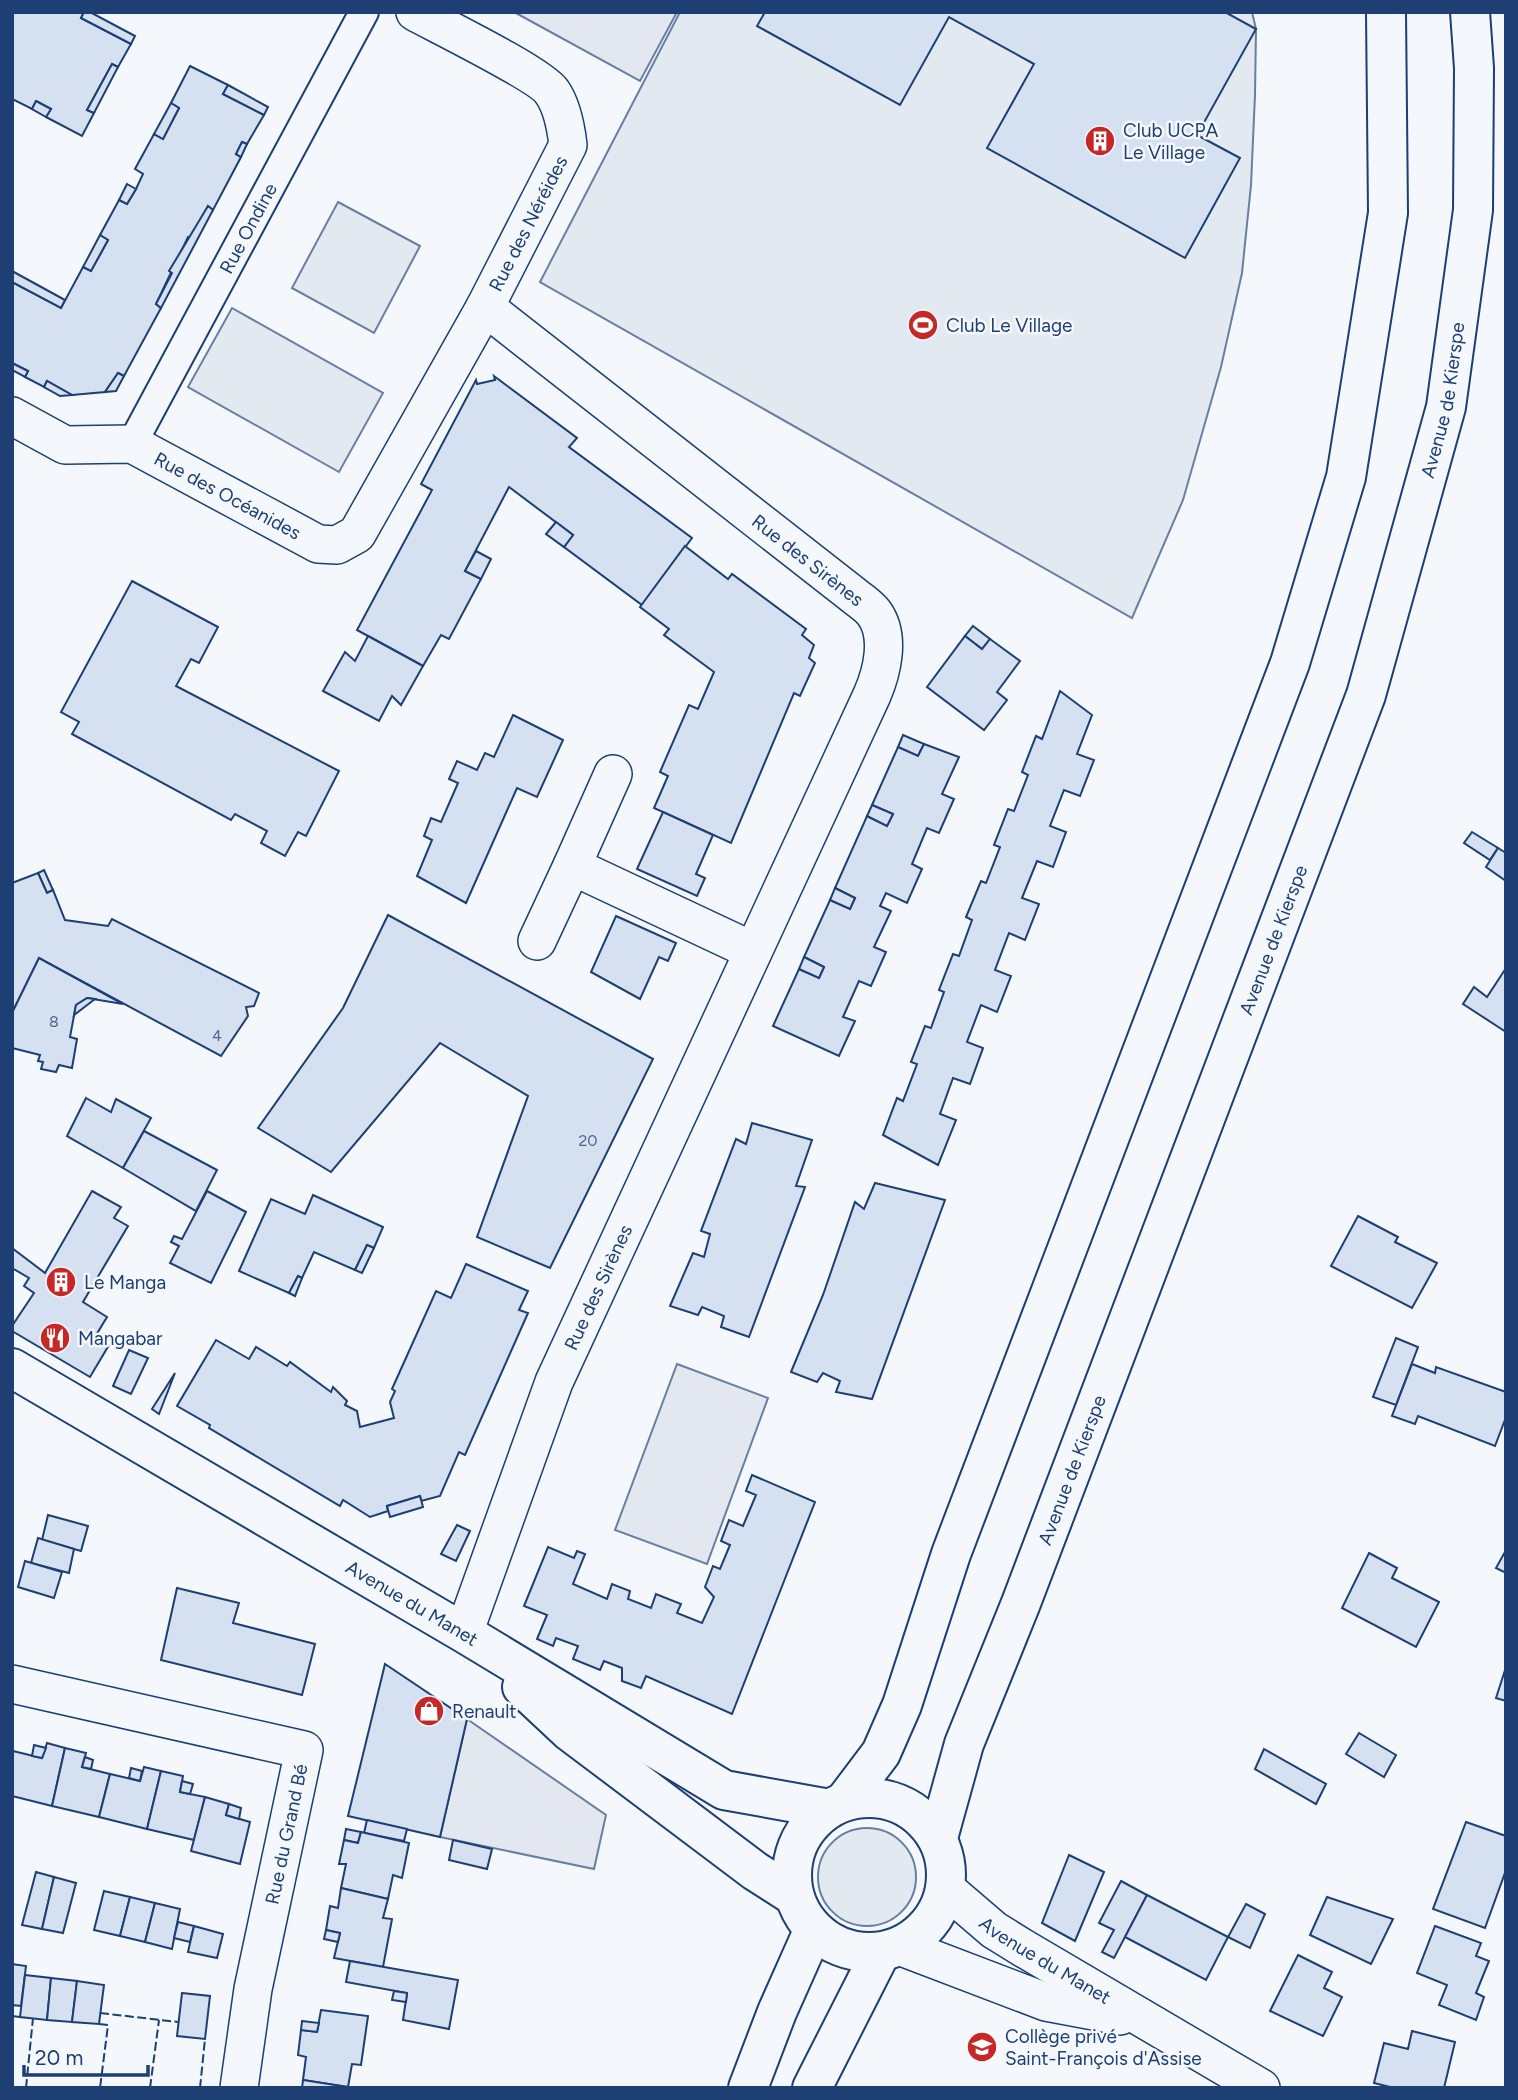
<svg xmlns="http://www.w3.org/2000/svg" width="1518" height="2100" viewBox="0 0 1518 2100" font-family="Figtree,sans-serif">
	<style>
		.green { fill: #e3e9f0; stroke: #687fa3; stroke-width: 2 }
		.parking { fill: #e3e8f0; stroke: #687fa3; stroke-width: 2 }
		.building { fill: #d5e0f0; stroke: #1d3f73; stroke-width: 2 }
		.lines { fill: none; stroke-linecap: round; stroke-linejoin: round }
		.pedestrian-casing { stroke: #1d3f73; stroke-width: 32 }
		.minor-casing { stroke: #1d3f73; stroke-width: 40 }
		.tertiary-casing { stroke: #1d3f73; stroke-width: 42 }
		.secondary-casing { stroke: #1d3f73; stroke-width: 42 }
		.pedestrian { stroke: #f4f7fb; stroke-width: 28 }
		.minor { stroke: #f4f7fb; stroke-width: 37 }
		.tertiary { stroke: #f4f7fb; stroke-width: 38 }
		.secondary { stroke: #f4f7fb; stroke-width: 38 }
		.fence { stroke: #1d3f73; stroke-width: 2; stroke-dasharray: 9 3.5; stroke-linecap: butt }
		.labels { text-anchor: middle; stroke-width: 5; stroke-linejoin: round; paint-order: stroke }
		.number-label { font-size: 16px; fill: #4b6792 }
		.poi-label { font-size: 19px; fill: #1d3f73; stroke: #f4f7fb; text-anchor: start }
		.street-label { font-size: 19px; fill: #1d3f73; stroke: #f4f7fb }
	</style>
	<rect width="100%" height="100%" fill="#f4f7fb"/>
	<g class="green">
		<path d="M680,12H1252L1256,29L1255,95L1251,185L1242,273L1221,367L1183,500L1132,618L540,282Z"/>
		<path d="M338,202L420,246L374,333L292,288Z"/>
		<path d="M232,308L383,393L339,472L188,387Z"/>
		<circle cx="867" cy="1877" r="49"/>
	</g>
	<g class="parking">
		<path d="M514,12H677L640,81Z"/>
		<path d="M677,1364L768,1398L707,1564L615,1530Z"/>
		<path d="M467,1719L606,1815L594,1869L440,1837Z"/>
	</g>
	<g class="building">
		<path d="M12,12H84L81,18L131,44L118,67L112,64L87,110L94,113L82,136L46,117L51,109L36,101L32,109L12,99Z"/>
		<path d="M84,12H90L135,36L131,44L81,18Z"/>
		<path d="M765,12H1225L1256,29L1197,135L1240,158L1185,258L987,148L1034,64L949,17L900,105L757,26Z"/>
		<path d="M112,64L118,67L94,113L87,110Z"/>
		<path d="M190,66L228,85L223,94L264,115L247,144L242,142L236,154L241,157L213,210L208,206L191,238L188,237L156,304L161,308L124,376L118,373L105,392L72,395L47,381L44,387L25,377L28,371L12,363V282L61,308L83,267L91,271L108,240L100,235L119,200L127,204L136,189L143,174L135,169L154,134L163,139L179,108L171,103Z"/>
		<path d="M228,85L268,107L264,115L223,94Z"/>
		<path d="M36,101L51,109L46,117L32,109Z"/>
		<path d="M171,103L179,108L163,139L154,134Z"/>
		<path d="M242,142L247,144L241,157L236,154Z"/>
		<path d="M127,184L136,189L127,204L119,200Z"/>
		<path d="M208,206L213,210L161,308L156,304L172,273L169,271Z"/>
		<path d="M100,235L108,240L91,271L83,267Z"/>
		<path d="M12,271L65,300L61,308L12,282Z"/>
		<path d="M12,363L28,371L25,377L12,370Z"/>
		<path d="M118,373L124,376L116,391L105,392Z"/>
		<path d="M494,376L577,438L569,447L692,538L642,605L564,547L573,535L509,487L465,571L481,579L449,639L441,635L423,666L357,630L432,490L421,484L476,380L477,384L495,380Z"/>
		<path d="M47,381L72,395L60,396L44,387Z"/>
		<path d="M556,522L573,535L564,547L546,534Z"/>
		<path d="M685,546L728,579L732,574L806,629L802,635L814,645L809,658L815,663L800,696L794,693L731,843L654,808L668,776L660,772L689,705L698,709L714,672L664,635L669,629L640,607Z"/>
		<path d="M476,551L491,559L481,579L465,571Z"/>
		<path d="M132,581L218,627L199,663L191,659L176,686L339,771L306,836L298,832L285,856L261,843L267,831L235,814L231,820L72,734L79,722L61,712Z"/>
		<path d="M973,626L990,639L982,649L965,636Z"/>
		<path d="M368,636L423,666L401,705L392,696L379,721L323,691L345,652L355,661Z"/>
		<path d="M965,636L982,649L990,639L1020,661L997,692L1007,700L984,730L927,687Z"/>
		<path d="M1060,691L1092,715L1077,754L1094,760L1080,796L1064,790L1050,826L1066,832L1053,867L1037,861L1022,898L1039,904L1025,940L1009,933L995,970L1011,976L997,1012L981,1005L967,1042L983,1048L970,1084L953,1078L940,1114L956,1120L938,1165L883,1135L897,1098L903,1101L917,1064L911,1062L925,1026L931,1028L944,992L939,990L953,954L959,956L972,920L966,917L981,881L986,883L1000,847L994,845L1008,809L1014,811L1028,775L1022,772L1036,736L1042,739Z"/>
		<path d="M513,715L563,740L537,797L517,788L466,903L417,876L432,840L424,836L431,818L441,822L458,783L449,779L457,761L477,770L485,753L494,757Z"/>
		<path d="M903,735L924,744L918,756L898,747Z"/>
		<path d="M924,744L959,757L942,794L954,799L939,833L927,828L912,864L922,869L907,903L886,893L880,906L891,911L874,947L886,952L871,986L859,981L843,1017L855,1021L839,1056L773,1026L799,969L819,978L824,967L804,957L830,900L850,909L855,898L835,888L867,816L887,826L893,814L872,805L898,747L918,756Z"/>
		<path d="M872,805L893,814L887,826L867,816Z"/>
		<path d="M663,812L713,835L696,874L705,878L697,896L637,869Z"/>
		<path d="M1472,832L1498,848L1490,860L1464,843Z"/>
		<path d="M1498,848L1506,853V881L1486,867Z"/>
		<path d="M44,870L53,890L47,893L38,873Z"/>
		<path d="M38,873L47,893L53,890L65,920L108,926L112,919L259,993L254,1006L246,1007L248,1016L221,1056L39,958L12,1013V883Z"/>
		<path d="M835,888L855,898L850,909L830,900Z"/>
		<path d="M388,915L653,1059L550,1268L477,1237L528,1096L440,1043L331,1172L258,1128L343,1008Z"/>
		<path d="M616,916L676,943L668,961L659,957L640,999L591,972Z"/>
		<path d="M804,957L824,967L819,978L799,969Z"/>
		<path d="M39,958L123,1004L87,998L76,1005L70,1037L77,1039L72,1068L59,1065L56,1072L41,1069L43,1062L38,1061L40,1055L12,1048V1013Z"/>
		<path d="M1506,968V1032L1463,1004L1474,987L1487,997Z"/>
		<path d="M87,998L95,999L74,1015L76,1005Z"/>
		<path d="M86,1098L111,1112L116,1099L151,1118L123,1168L67,1136Z"/>
		<path d="M752,1123L812,1140L796,1186L805,1187L749,1337L721,1327L724,1316L702,1307L698,1315L670,1306L693,1253L704,1257L710,1234L701,1231L736,1139L746,1144Z"/>
		<path d="M144,1131L217,1170L196,1211L123,1168Z"/>
		<path d="M875,1183L945,1200L872,1399L836,1392L840,1381L823,1373L817,1382L791,1372L823,1295L855,1202L864,1209Z"/>
		<path d="M92,1191L121,1207L114,1218L128,1226L83,1302L107,1317L95,1337L109,1345L90,1377L12,1331V1326L34,1293L24,1286L29,1278L12,1268V1248L45,1273Z"/>
		<path d="M207,1191L246,1212L211,1283L170,1263L179,1246L171,1242L174,1236L182,1239Z"/>
		<path d="M313,1195L383,1227L374,1248L367,1245L355,1270L314,1252L302,1278L298,1276L289,1293L239,1271L271,1199L305,1214Z"/>
		<path d="M1358,1216L1398,1237L1395,1242L1437,1263L1412,1308L1331,1266Z"/>
		<path d="M367,1245L374,1248L362,1273L355,1270Z"/>
		<path d="M466,1264L528,1291L519,1310L528,1313L465,1455L459,1452L440,1496L421,1501L420,1496L387,1506L388,1511L370,1517L343,1500L340,1506L209,1428L210,1425L177,1406L216,1340L249,1359L256,1347L287,1366L290,1362L331,1392L333,1387L347,1401L345,1405L357,1411L360,1427L394,1418L390,1402L395,1391L392,1389L436,1291L451,1298Z"/>
		<path d="M298,1276L302,1278L295,1296L289,1293Z"/>
		<path d="M1396,1338L1418,1347L1396,1405L1373,1397Z"/>
		<path d="M129,1350L148,1358L131,1394L113,1386Z"/>
		<path d="M1412,1364L1435,1373L1436,1367L1506,1392V1417L1495,1446L1418,1416L1415,1424L1392,1416Z"/>
		<path d="M175,1373L159,1414L152,1409Z"/>
		<path d="M752,1475L815,1502L732,1714L646,1676L641,1688L622,1681V1668L604,1661L600,1670L573,1659L578,1646L556,1638L553,1646L537,1639L547,1615L524,1606L548,1547L574,1558L577,1551L585,1554L573,1584L607,1599L612,1584L630,1591L628,1599L651,1608L656,1594L681,1604L677,1613L702,1623L714,1597L705,1587L713,1566L720,1569L730,1545L721,1541L729,1520L743,1526L756,1495L746,1491Z"/>
		<path d="M420,1496L423,1507L390,1517L387,1506Z"/>
		<path d="M48,1515L88,1526L81,1551L42,1540Z"/>
		<path d="M457,1525L470,1531L456,1561L441,1554Z"/>
		<path d="M38,1538L74,1549L69,1573L31,1563Z"/>
		<path d="M1506,1550V1573L1496,1568Z"/>
		<path d="M1369,1553L1397,1568L1392,1578L1439,1602L1416,1647L1342,1608Z"/>
		<path d="M25,1561L62,1572L54,1598L18,1587Z"/>
		<path d="M177,1588L239,1603L233,1623L315,1644L302,1695L161,1660Z"/>
		<path d="M385,1664L467,1719L440,1837L348,1816Z"/>
		<path d="M1506,1667V1701L1496,1698Z"/>
		<path d="M1359,1733L1396,1755L1384,1777L1346,1754Z"/>
		<path d="M47,1743L65,1748L52,1806L12,1796L13,1751L42,1758Z"/>
		<path d="M34,1745L46,1748L42,1758L32,1756Z"/>
		<path d="M65,1748L86,1753L82,1767L110,1774L99,1817L52,1806Z"/>
		<path d="M1264,1749L1326,1784L1316,1804L1255,1769Z"/>
		<path d="M85,1757L93,1760L91,1769L82,1767Z"/>
		<path d="M144,1767L161,1771L147,1829L99,1817L110,1774L140,1781Z"/>
		<path d="M131,1768L142,1771L140,1781L129,1778Z"/>
		<path d="M161,1771L183,1776L180,1792L205,1797L194,1840L147,1829Z"/>
		<path d="M182,1781L193,1784L190,1794L180,1792Z"/>
		<path d="M205,1797L229,1804L226,1815L250,1822L240,1864L191,1851Z"/>
		<path d="M229,1804L241,1808L239,1819L226,1815Z"/>
		<path d="M367,1820L407,1829L404,1841L364,1833Z"/>
		<path d="M1466,1822L1506,1836V1870L1485,1928L1433,1909Z"/>
		<path d="M346,1829L361,1832L358,1843L344,1840Z"/>
		<path d="M361,1832L409,1843L402,1878L393,1875L388,1899L341,1888L346,1864H339L344,1840L358,1843Z"/>
		<path d="M453,1840L492,1849L487,1869L449,1860Z"/>
		<path d="M1069,1855L1104,1872L1075,1941L1042,1923Z"/>
		<path d="M36,1872L54,1877L42,1929L22,1925Z"/>
		<path d="M54,1877L76,1883L63,1933L42,1929Z"/>
		<path d="M1121,1881L1147,1895L1114,1958L1102,1952L1114,1930L1099,1923Z"/>
		<path d="M341,1888L388,1899L383,1918L392,1919L383,1967L334,1958L340,1933L326,1930L330,1906L338,1908Z"/>
		<path d="M104,1891L130,1897L120,1936L94,1930Z"/>
		<path d="M1147,1895L1228,1937L1206,1980L1125,1937Z"/>
		<path d="M130,1897L155,1903L145,1942L120,1936Z"/>
		<path d="M1327,1897L1393,1919L1371,1964L1310,1935Z"/>
		<path d="M155,1903L180,1909L172,1949L145,1942Z"/>
		<path d="M1246,1904L1265,1914L1250,1948L1228,1937Z"/>
		<path d="M178,1922L194,1926L190,1942L174,1938Z"/>
		<path d="M194,1926L223,1934L217,1958L188,1952Z"/>
		<path d="M1435,1926L1481,1943L1476,1956L1489,1961L1476,1993L1484,1997L1476,2020L1439,2005L1447,1985L1417,1973Z"/>
		<path d="M326,1930L340,1933L338,1942L324,1939Z"/>
		<path d="M1298,1955L1332,1972L1324,1988L1342,1997L1323,2036L1270,2011Z"/>
		<path d="M350,1961L458,1980L449,2029L403,2020L407,1993L346,1982Z"/>
		<path d="M12,1964L26,1966L21,2006L12,2005Z"/>
		<path d="M25,1975L51,1978L47,2020L20,2017Z"/>
		<path d="M51,1978L77,1981L72,2022L47,2020Z"/>
		<path d="M77,1981L104,1985L99,2024L72,2022Z"/>
		<path d="M394,1991L407,1993L406,2002L392,2000Z"/>
		<path d="M182,1993L210,1996L205,2039L177,2036Z"/>
		<path d="M321,2010L368,2016L361,2065L352,2064L348,2087L303,2080L306,2057L298,2055L301,2030L317,2032Z"/>
		<path d="M302,2021L319,2023L317,2032L301,2030Z"/>
		<path d="M1412,2031L1455,2042L1444,2088H1394L1374,2083L1384,2043L1408,2049Z"/>
		<path d="M303,2080L348,2087V2088H302Z"/>
	</g>
	<g class="lines">
		<g class="pedestrian-casing">
			<g id="pedestrian">
				<path id="s1" d="M132,444L364,12"/>
			</g>
		</g>
		<g class="minor-casing">
			<g id="minor">
				<path id="s2" d="M12,416L65,445L132,444L318,544L337,545L357,534L485,307L568,145C566,128 562,106 552,92C541,75 439,25 415,12"/>
				<path d="M613,774L572,866L753,951"/>
				<path d="M537,941L572,866"/>
				<path id="s3" d="M464,1633L554,1382L872,695C882,672 891,636 874,613C869,606 859,600 852,594L485,307"/>
				<path d="M12,1684L304,1750L253,1989L239,2088"/>
				<path id="s4" d="M945,1888L994,1930L1023,1948L1261,2088"/>
				<path d="M899,1946L1046,2002L1120,2016"/>
			</g>
		</g>
		<g class="tertiary-casing">
			<g id="tertiary">
				<path id="s5" d="M12,1368L464,1633L724,1790L824,1808"/>
				<path d="M522,1687L569,1731L755,1871L791,1894"/>
			</g>
		</g>
		<g class="secondary-casing">
			<g id="secondary">
				<circle cx="869" cy="1875" r="77"/>
				<path d="M847,1798L881,1753L902,1705L951,1554L1290,663L1346,477L1388,213L1386,12"/>
				<path id="s6" d="M938,1838L964,1744L1021,1603L1366,695L1446,407L1473,210L1474,68L1470,12"/>
				<path d="M748,2088L777,2012L813,1931"/>
				<path d="M812,2088L881,1952"/>
			</g>
		</g>
		<use href="#pedestrian" class="pedestrian"/>
		<use href="#minor" class="minor"/>
		<use href="#tertiary" class="tertiary"/>
		<use href="#secondary" class="secondary"/>
		<g class="fence">
			<path d="M100,2013L178,2022"/>
			<path d="M12,2016L20,2017"/>
			<path d="M99,2024L108,2025L100,2088"/>
			<path d="M26,2088L33,2018"/>
			<path d="M150,2088L159,2020"/>
			<path d="M200,2088L205,2039"/>
		</g>
	</g>
	<defs>
		<g id="building-disc" transform="scale(1.575)"><circle r="9.5" fill="#c62828" stroke="#f4f7fb"/><path d="M-4-6H4V6H1V3H-1V6H-4ZM-2.5-4.3h1.7v1.8h-1.7ZM.8-4.3h1.7v1.8H.8ZM-2.5-1h1.7V.8h-1.7ZM.8-1h1.7V.8H.8Z" fill="#fff"/></g>
		<g id="stadium-disc" transform="scale(1.575)"><circle r="9.5" fill="#c62828" stroke="#f4f7fb"/><path d="M0-5a6.5 5 0 1 0 0 10a6.5 5 0 1 0 0-10ZM-3.5-1.8h7v3.6h-7Z" fill="#fff"/></g>
		<g id="restaurant-disc" transform="scale(1.575)"><circle r="9.5" fill="#c62828" stroke="#f4f7fb"/><path d="M-5-6h1v4h1v-4h1v4h1v-4h1v5L-1.5 .5V6h-2V.5L-5-1ZM5-6V6H3V1.5H1.5Q1.5-4 5-6Z" fill="#fff"/></g>
		<g id="shop-disc" transform="scale(1.575)"><circle r="9.5" fill="#c62828" stroke="#f4f7fb"/><path d="M-5-2.5h2.3a2.7 3.5 0 0 1 5.4 0H5L5.5 6h-11ZM-1.5-2.5h3a1.5 2.3 0 0 0-3 0Z" fill="#fff"/></g>
		<g id="school-disc" transform="scale(1.575)"><circle r="9.5" fill="#c62828" stroke="#f4f7fb"/><path d="M0-5L7-2L0 1L-7-2ZM-4 1L0 2.5L4 1V4Q0 6-4 4Z" fill="#fff"/></g>
	</defs>
	<g fill-rule="evenodd">
		<use href="#building-disc" x="1100" y="141"/>
		<use href="#stadium-disc" x="923" y="325"/>
		<use href="#building-disc" x="61" y="1282"/>
		<use href="#restaurant-disc" x="55" y="1338"/>
		<use href="#shop-disc" x="429" y="1711"/>
		<use href="#school-disc" x="982" y="2047"/>
	</g>
	<g class="labels">
		<g class="number-label">
			<text x="54" y="1027">8</text>
			<text x="217" y="1041">4</text>
			<text x="588" y="1146">20</text>
		</g>
		<g class="poi-label">
			<text x="1123" y="137">Club UCPA<tspan x="1123" dy="22">Le Village</tspan></text>
			<text x="946" y="332">Club Le Village</text>
			<text x="84" y="1289">Le Manga</text>
			<text x="78" y="1345">Mangabar</text>
			<text x="452" y="1718">Renault</text>
			<text x="1005" y="2043">Collège privé<tspan x="1005" dy="22">Saint-François d'Assise</tspan></text>
		</g>
		<g class="street-label">
			<text dy="7" stroke="none"><textPath href="#s2" startOffset="735">Rue des Néréides</textPath></text>
			<text dy="7" stroke="none"><textPath href="#s1" startOffset="245">Rue Ondine</textPath></text>
			<text dy="7" stroke="none"><textPath href="#s6" startOffset="1526">Avenue de Kierspe</textPath></text>
			<text dy="7" stroke="none"><textPath href="#s2" startOffset="236">Rue des Océanides</textPath></text>
			<text transform="translate(808 560) rotate(38)" y="7">Rue des Sirènes</text>
			<text dy="7" stroke="none"><textPath href="#s6" startOffset="959">Avenue de Kierspe</textPath></text>
			<text dy="7" stroke="none"><textPath href="#s3" startOffset="371">Rue des Sirènes</textPath></text>
			<text dy="7" stroke="none"><textPath href="#s6" startOffset="392">Avenue de Kierspe</textPath></text>
			<text dy="7" stroke="none"><textPath href="#s5" startOffset="464">Avenue du Manet</textPath></text>
			<text transform="translate(286 1834) rotate(-78)" y="7">Rue du Grand Bé</text>
			<text dy="7" stroke="none"><textPath href="#s4" startOffset="124">Avenue du Manet</textPath></text>
		</g>
	</g>
	<rect width="1518" height="2100" fill="none" stroke="#1d3f73" stroke-width="28"/>
	<path d="M24 2065v10h124v-10" fill="none" stroke="#1d3f73" stroke-width="3.5"/>
	<text x="35" y="2065" font-size="21" fill="#1d3f73" stroke="#f4f7fb" stroke-width="5" paint-order="stroke">20 m</text>
</svg>
